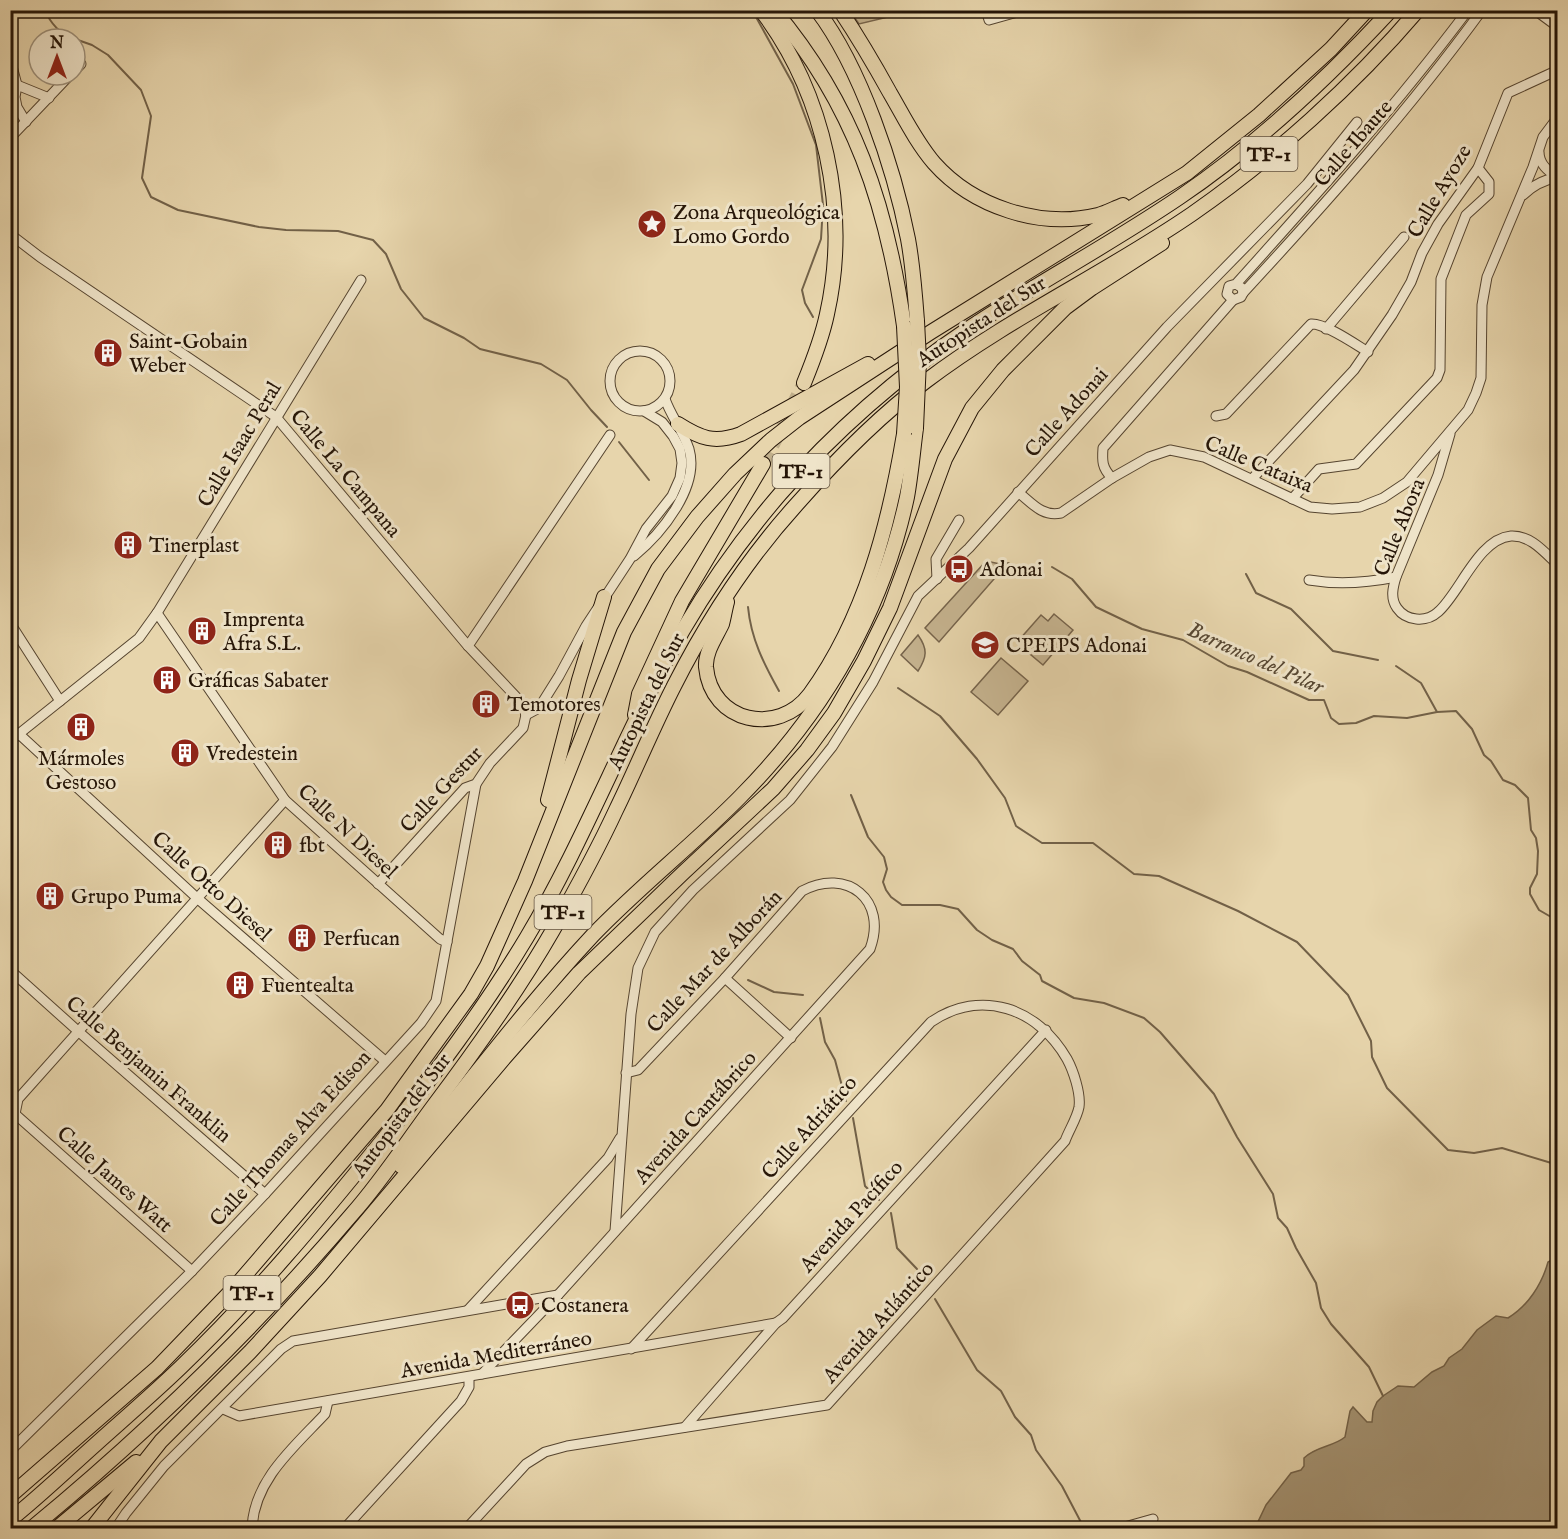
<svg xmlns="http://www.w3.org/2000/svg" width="1568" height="1539" viewBox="0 0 1568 1539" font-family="'IM FELL English',serif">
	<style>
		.green { fill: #c6b490; stroke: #76644c; stroke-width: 1.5 }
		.water { fill: #a59474; stroke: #726148; stroke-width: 1.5 }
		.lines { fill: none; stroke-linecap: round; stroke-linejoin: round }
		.stream { stroke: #726148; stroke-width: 2 }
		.highway-tunnel { stroke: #c0af8b; stroke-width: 14; stroke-dasharray: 14 7; stroke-linecap: butt }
		.minor-casing { stroke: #564530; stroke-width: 11 }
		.highway-casing { stroke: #251507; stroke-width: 16 }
		.minor { stroke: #efe4c9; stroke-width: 9 }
		.highway { stroke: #e7d5ac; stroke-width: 14 }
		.highway-bridge-casing { stroke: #251507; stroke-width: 16; stroke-linecap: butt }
		.highway-bridge { stroke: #e7d5ac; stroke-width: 14 }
		.labels { text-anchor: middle; stroke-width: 6; stroke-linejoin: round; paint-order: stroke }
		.shield { fill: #efe4c9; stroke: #625341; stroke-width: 1.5 }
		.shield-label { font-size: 20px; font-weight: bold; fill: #251507 }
		.street-label { font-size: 21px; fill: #251507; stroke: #efe4c9 }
		.poi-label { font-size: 21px; fill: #251507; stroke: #efe4c9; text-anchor: start }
		.water-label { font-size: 22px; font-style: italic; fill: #584833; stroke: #efe4c9 }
	</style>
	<rect width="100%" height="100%" fill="#e7d5ac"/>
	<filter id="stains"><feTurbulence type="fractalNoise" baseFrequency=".00333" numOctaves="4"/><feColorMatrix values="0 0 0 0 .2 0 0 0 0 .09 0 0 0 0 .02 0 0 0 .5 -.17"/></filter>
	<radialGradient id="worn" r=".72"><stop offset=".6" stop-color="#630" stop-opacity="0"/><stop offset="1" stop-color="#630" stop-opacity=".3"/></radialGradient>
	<g class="green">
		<path d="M850,11H913L859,24Z"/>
		<path d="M986,561L1000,564L1008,563L939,642L925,628Z"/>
		<path d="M1054,614L1073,630L1043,665L1024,649L1026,646L1019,640L1041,615L1048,621Z"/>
		<path d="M918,635C928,649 927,657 918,671L901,655Z"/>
		<path d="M1001,658L1028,681L998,715L971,692Z"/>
	</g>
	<path class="water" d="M1557,1257V1528H1255L1266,1505L1291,1473L1301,1470L1304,1466V1458C1316,1446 1333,1447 1345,1437L1350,1411L1353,1407L1367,1422H1372L1373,1411L1377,1402L1383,1396L1398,1386L1414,1387L1432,1372L1444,1366L1449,1358L1462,1349L1477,1330L1496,1316L1508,1318C1528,1306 1542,1284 1548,1262Z"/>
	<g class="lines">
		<g class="stream">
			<path d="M45,10C50,23 61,35 74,39"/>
			<path d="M750,10L756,17L793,84L816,145L823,205L821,239L802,290L805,303L813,317"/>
			<path d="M75,39L92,45L108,55L141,90L151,116L142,178L151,197L178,210L259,227L286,230L338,231L373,240L386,254L401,289L424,318L464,338L480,349L541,364L567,380L591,410L607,427"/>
			<path d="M619,442L649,480"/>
			<path d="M1052,567L1072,579L1096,607L1142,629L1183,640L1228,666L1247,672L1309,700H1324L1331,718L1339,724L1356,723L1374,716L1407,718L1437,712L1456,711L1472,729L1484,755L1491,761L1503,780L1515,785L1528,798L1531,830L1536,838L1538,851L1537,874L1530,888V894L1539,910L1558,921"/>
			<path d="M1246,574L1256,593L1291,609L1333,651L1378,660"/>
			<path d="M748,607C751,639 764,664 779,691"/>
			<path d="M1396,666L1421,683L1437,712"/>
			<path d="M898,688L940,716L977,759L1005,798L1016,826L1042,843H1093L1134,874L1159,876L1238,911L1297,942L1348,995L1371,1041L1372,1057L1387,1088L1448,1150L1474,1153L1502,1148L1558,1165"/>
			<path d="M851,795L868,837L884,857L887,869L883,882L886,890L891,897L902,905H940L958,909L977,930L992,940L1013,949L1022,961L1040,975L1042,981L1074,998L1104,1003L1144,1018L1160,1032L1214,1094L1237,1137L1273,1194L1278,1218L1287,1228L1296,1248L1316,1283L1321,1308L1331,1324L1369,1367L1383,1396"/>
			<path d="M748,980L774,992L803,995"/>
			<path d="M820,1018L825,1042L835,1060L846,1101"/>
			<path d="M853,1118L865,1186L879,1200"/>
			<path d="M891,1213L897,1248L917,1269"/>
			<path d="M935,1299L977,1370L1001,1391L1015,1417L1031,1435L1036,1450L1062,1486L1084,1528"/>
		</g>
		<path class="highway-tunnel" d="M763,464L804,383"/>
		<g class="minor-casing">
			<g id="minor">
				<path d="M986,10L989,20L1024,10"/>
				<path d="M1535,10L1554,24H1558"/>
				<path d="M10,59L17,85L15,97L17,107L26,122"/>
				<path d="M75,70L81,64"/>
				<path d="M17,85L49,98"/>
				<path d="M10,138L70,75"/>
				<path d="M1539,152C1539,164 1548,171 1557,177"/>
				<path d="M1523,195C1533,185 1543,180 1558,177"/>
				<path d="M10,234L40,257L276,417L468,646L522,703L526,715"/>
				<path d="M1236,284L1242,288L1243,293L1241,297L1233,300L1227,294L1229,286L1236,284C1316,195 1396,106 1468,10"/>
				<path d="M1243,293C1327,202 1409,110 1482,10"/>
				<path d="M1326,329L1404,237"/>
				<circle cx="640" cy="381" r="30"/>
				<path d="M1216,416L1226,414L1311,324C1325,323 1355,344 1368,352"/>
				<path d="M1450,434L1438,475L1396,577C1393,587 1390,598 1397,608C1406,621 1426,623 1438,612C1460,593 1478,539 1511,536C1531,535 1545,553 1558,565"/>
				<path d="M1112,478C1102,468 1102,461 1103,448L1233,300"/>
				<path d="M1252,479L1354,370L1392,315L1411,282L1422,253L1438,224L1478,168L1508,93L1558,70"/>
				<path d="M1018,492C1032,503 1042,517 1061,513L1112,478L1149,457L1170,450L1204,457L1310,507L1332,509L1360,507L1383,498L1407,482L1468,410L1476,393L1481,378L1482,305L1487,277L1533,167L1543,137L1558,117"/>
				<path d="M1292,499L1319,469L1356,464L1437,378L1440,370L1441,279L1466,215L1489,194V182L1478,168"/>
				<path d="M634,556C661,534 700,487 689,449C683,431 671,416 665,399"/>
				<path d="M937,579L936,559L959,520"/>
				<path d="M1309,580C1339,585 1366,583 1396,577"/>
				<path d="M157,613L285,800L440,939L447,942"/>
				<path d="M10,623L60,701"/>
				<path d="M468,646L610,435"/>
				<path d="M1556,707L1558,706"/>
				<path d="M526,715L539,708L559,676L586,626L630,559L646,529L672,496L680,478L682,463L680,449L673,436L662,422L644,411"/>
				<path d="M19,734L197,898L385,1061"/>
				<path d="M10,741L139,638L157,613L361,280"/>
				<path d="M378,884L465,788L476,784L490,763L523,728L526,715"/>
				<path d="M10,970L79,1032L265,1194"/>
				<path d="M725,978L791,1038"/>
				<path d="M615,1231L631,1014L638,968L655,932L693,890L790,800L832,747L873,682L918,596L969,548L1167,327L1307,184L1357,122"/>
				<path d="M192,1271L15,1114L18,1099L285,800"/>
				<path d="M468,1310L608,1158L620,1138"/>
				<path d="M482,1374L558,1295L870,949C888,900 847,867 802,891L725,978L638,1070L626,1073"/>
				<path d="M223,1409L239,1416L776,1323"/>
				<path d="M685,1427L776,1323L783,1318L1046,1030"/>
				<path d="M10,1451L192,1271L265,1194L421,1023L436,1001L476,784"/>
				<path d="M116,1528L126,1513L164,1466L281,1349L293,1341L558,1295"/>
				<path d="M252,1528C254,1480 294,1447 325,1414L328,1401"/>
				<path d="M345,1528L461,1401L469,1387V1377"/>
				<path d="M467,1528L526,1464L545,1452L567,1446L827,1405L1065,1141C1069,1130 1077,1118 1079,1107C1081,1093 1073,1070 1067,1059C1038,1008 981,988 931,1022L631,1349"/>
				<path d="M1121,1528L1153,1519"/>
			</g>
		</g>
		<g class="highway-casing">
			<g id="highway">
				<path d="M761,10C825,94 850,211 827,314C822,338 813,361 804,383"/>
				<path d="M774,10C854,105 887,205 904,326"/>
				<path d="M817,10C861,68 894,168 908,239C913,266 915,294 917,321"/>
				<path d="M840,10C858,37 874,64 890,93C904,117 916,142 934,163C973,207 1040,229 1098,215C1106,213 1115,208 1123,205"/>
				<path d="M678,424C700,438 714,444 741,434L868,364"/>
				<path d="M727,602C725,609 724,617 722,624C716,637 705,652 706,667C711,723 778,737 810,694C865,618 889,524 904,434"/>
				<path d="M635,715L639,694L682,601L763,464"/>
				<path d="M548,800L579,680L604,597"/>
				<path d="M401,1166C465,1089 525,1008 593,935C640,886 694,844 741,796C824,712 882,613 907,497C911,475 913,451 916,428"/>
				<path d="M10,1496L157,1368L234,1288L387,1110L471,994L487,966L525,881L624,632L658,569L697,517L735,474L771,440L799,418L931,332L1187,173L1259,115L1331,49L1367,10"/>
				<path d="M10,1520C40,1496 68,1469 96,1444C125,1418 154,1393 181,1367C254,1297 319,1219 382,1141C434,1075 484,1009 527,937C586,838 626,729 683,630C711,582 744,536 780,494C835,431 898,376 968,329C1037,283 1111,244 1180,197C1258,144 1327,79 1391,10"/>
				<path d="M32,1528C147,1433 256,1327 353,1213C383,1179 408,1140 435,1104C477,1048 518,991 553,930C575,891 597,851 616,810C636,769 653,727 674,686C707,621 748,558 797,504C836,460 879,416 926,381C1009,318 1106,273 1192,214C1273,158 1354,85 1418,10"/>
				<path d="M57,1528L136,1462"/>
				<path d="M92,1528L161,1441L250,1352L320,1276L505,1057L579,973L683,873L773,789L807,750L834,713L864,661L890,608L945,459L972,408L1003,370L1065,308L1092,288L1162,243"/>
			</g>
		</g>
		<use href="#minor" class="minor"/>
		<use href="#highway" class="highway"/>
		<g class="highway-bridge-casing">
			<g id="highway-bridge">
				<path d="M916,428L919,360L917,321"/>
				<path d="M904,434L907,387L904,326"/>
			</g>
		</g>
		<use href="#highway-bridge" class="highway-bridge"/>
	</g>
	<defs>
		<g id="sight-disc" transform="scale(1.5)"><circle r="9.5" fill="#8f2418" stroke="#efe4c9"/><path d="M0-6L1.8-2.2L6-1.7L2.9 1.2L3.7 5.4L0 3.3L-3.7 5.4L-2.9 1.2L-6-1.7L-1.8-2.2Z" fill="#fff"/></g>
		<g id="building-disc" transform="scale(1.5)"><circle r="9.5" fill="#8f2418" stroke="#efe4c9"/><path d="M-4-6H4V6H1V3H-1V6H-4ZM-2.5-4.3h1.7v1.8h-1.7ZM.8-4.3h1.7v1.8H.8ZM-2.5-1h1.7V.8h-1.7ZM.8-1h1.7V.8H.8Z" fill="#fff"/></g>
		<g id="bus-disc" transform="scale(1.5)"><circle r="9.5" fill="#8f2418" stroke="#efe4c9"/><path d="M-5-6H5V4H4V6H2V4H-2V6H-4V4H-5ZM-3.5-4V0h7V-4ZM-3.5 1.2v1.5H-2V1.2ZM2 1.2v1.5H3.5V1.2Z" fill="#fff"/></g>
		<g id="school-disc" transform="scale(1.5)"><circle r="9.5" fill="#8f2418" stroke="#efe4c9"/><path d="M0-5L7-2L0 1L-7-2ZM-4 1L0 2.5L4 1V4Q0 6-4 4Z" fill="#fff"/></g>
	</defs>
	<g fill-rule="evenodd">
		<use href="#sight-disc" x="652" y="224"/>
		<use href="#building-disc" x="108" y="353"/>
		<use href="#building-disc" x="128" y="545"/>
		<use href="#bus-disc" x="959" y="569"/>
		<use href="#building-disc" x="202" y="631"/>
		<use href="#school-disc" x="985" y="645"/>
		<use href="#building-disc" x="167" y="680"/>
		<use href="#building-disc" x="486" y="704"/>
		<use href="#building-disc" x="81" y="727"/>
		<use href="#building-disc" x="185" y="753"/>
		<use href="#building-disc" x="278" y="845"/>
		<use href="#building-disc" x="50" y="896"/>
		<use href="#building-disc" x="302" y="938"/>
		<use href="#building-disc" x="240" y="985"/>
		<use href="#bus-disc" x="520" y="1305"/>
	</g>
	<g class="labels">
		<g class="shield">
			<rect x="1240.5" y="137" width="57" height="34" rx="4.5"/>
			<rect x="772.5" y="454" width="57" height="34" rx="4.5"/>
			<rect x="534.5" y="895" width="57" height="34" rx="4.5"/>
			<rect x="223.5" y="1276" width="57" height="34" rx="4.5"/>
		</g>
		<g class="shield-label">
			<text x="1269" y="161">TF-1</text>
			<text x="801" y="478">TF-1</text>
			<text x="563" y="919">TF-1</text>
			<text x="252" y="1300">TF-1</text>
		</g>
		<g class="street-label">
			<text transform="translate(1353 143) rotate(-49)" y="7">Calle Ibaute</text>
			<text transform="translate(1439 191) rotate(-59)" y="7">Calle Ayoze</text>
			<text transform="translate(981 321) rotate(-33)" y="7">Autopista del Sur</text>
			<text transform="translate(1066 412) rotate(-48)" y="7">Calle Adonai</text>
			<text transform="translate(239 444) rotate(-59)" y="7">Calle Isaac Peral</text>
			<text transform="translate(1259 464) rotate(23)" y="7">Calle Cataixa</text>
			<text transform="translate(346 473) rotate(50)" y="7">Calle La Campana</text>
			<text transform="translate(1399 527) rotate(-68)" y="7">Calle Abora</text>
			<text transform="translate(646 701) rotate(-64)" y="7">Autopista del Sur</text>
			<text transform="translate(441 789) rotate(-47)" y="7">Calle Gestur</text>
			<text transform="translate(348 831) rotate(43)" y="7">Calle N Diesel</text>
			<text transform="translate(212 886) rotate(42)" y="7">Calle Otto Diesel</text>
			<text transform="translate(714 961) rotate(-47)" y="7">Calle Mar de Alborán</text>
			<text transform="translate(149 1069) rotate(41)" y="7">Calle Benjamin Franklin</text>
			<text transform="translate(401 1115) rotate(-53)" y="7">Autopista del Sur</text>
			<text transform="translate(695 1117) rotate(-48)" y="7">Avenida Cantábrico</text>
			<text transform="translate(809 1127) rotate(-48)" y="7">Calle Adriático</text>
			<text transform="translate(290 1138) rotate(-48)" y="7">Calle Thomas Alva Edison</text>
			<text transform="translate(115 1179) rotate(42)" y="7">Calle James Watt</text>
			<text transform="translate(851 1216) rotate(-48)" y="7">Avenida Pacífico</text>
			<text transform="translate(878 1322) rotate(-48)" y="7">Avenida Atlántico</text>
			<text transform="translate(496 1354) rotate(-10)" y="7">Avenida Mediterráneo</text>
		</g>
		<g class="poi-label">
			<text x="673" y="219">Zona Arqueológica<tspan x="673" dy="24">Lomo Gordo</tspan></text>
			<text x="129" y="348">Saint-Gobain<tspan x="129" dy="24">Weber</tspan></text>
			<text x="149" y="552">Tinerplast</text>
			<text x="980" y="576">Adonai</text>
			<text x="223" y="626">Imprenta<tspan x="223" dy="24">Afra S.L.</tspan></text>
			<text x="1006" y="652">CPEIPS Adonai</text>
			<text x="188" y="687">Gráficas Sabater</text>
			<text x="507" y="711">Temotores</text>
			<text x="206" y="760">Vredestein</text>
			<text x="81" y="765" text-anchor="middle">Mármoles<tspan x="81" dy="24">Gestoso</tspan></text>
			<text x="299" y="852">fbt</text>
			<text x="71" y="903">Grupo Puma</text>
			<text x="323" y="945">Perfucan</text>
			<text x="261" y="992">Fuentealta</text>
			<text x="541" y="1312">Costanera</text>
		</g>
		<g class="water-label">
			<text transform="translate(1256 657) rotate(24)" y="8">Barranco del Pilar</text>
		</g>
	</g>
	<rect width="1568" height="1539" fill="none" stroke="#e7d5ac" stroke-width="36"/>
	<rect x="12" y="12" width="1544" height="1515" fill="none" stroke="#251507" stroke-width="3"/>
	<rect x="18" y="18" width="1532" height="1503" fill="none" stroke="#251507" stroke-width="1.5"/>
	<g transform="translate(57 57)"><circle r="28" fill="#efe4c9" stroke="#9e917b" stroke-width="1.5"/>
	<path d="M0-4.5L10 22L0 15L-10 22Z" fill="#8f2418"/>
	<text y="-9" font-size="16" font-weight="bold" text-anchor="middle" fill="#251507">N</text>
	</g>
	<rect width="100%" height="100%" filter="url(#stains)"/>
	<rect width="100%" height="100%" fill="url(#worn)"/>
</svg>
